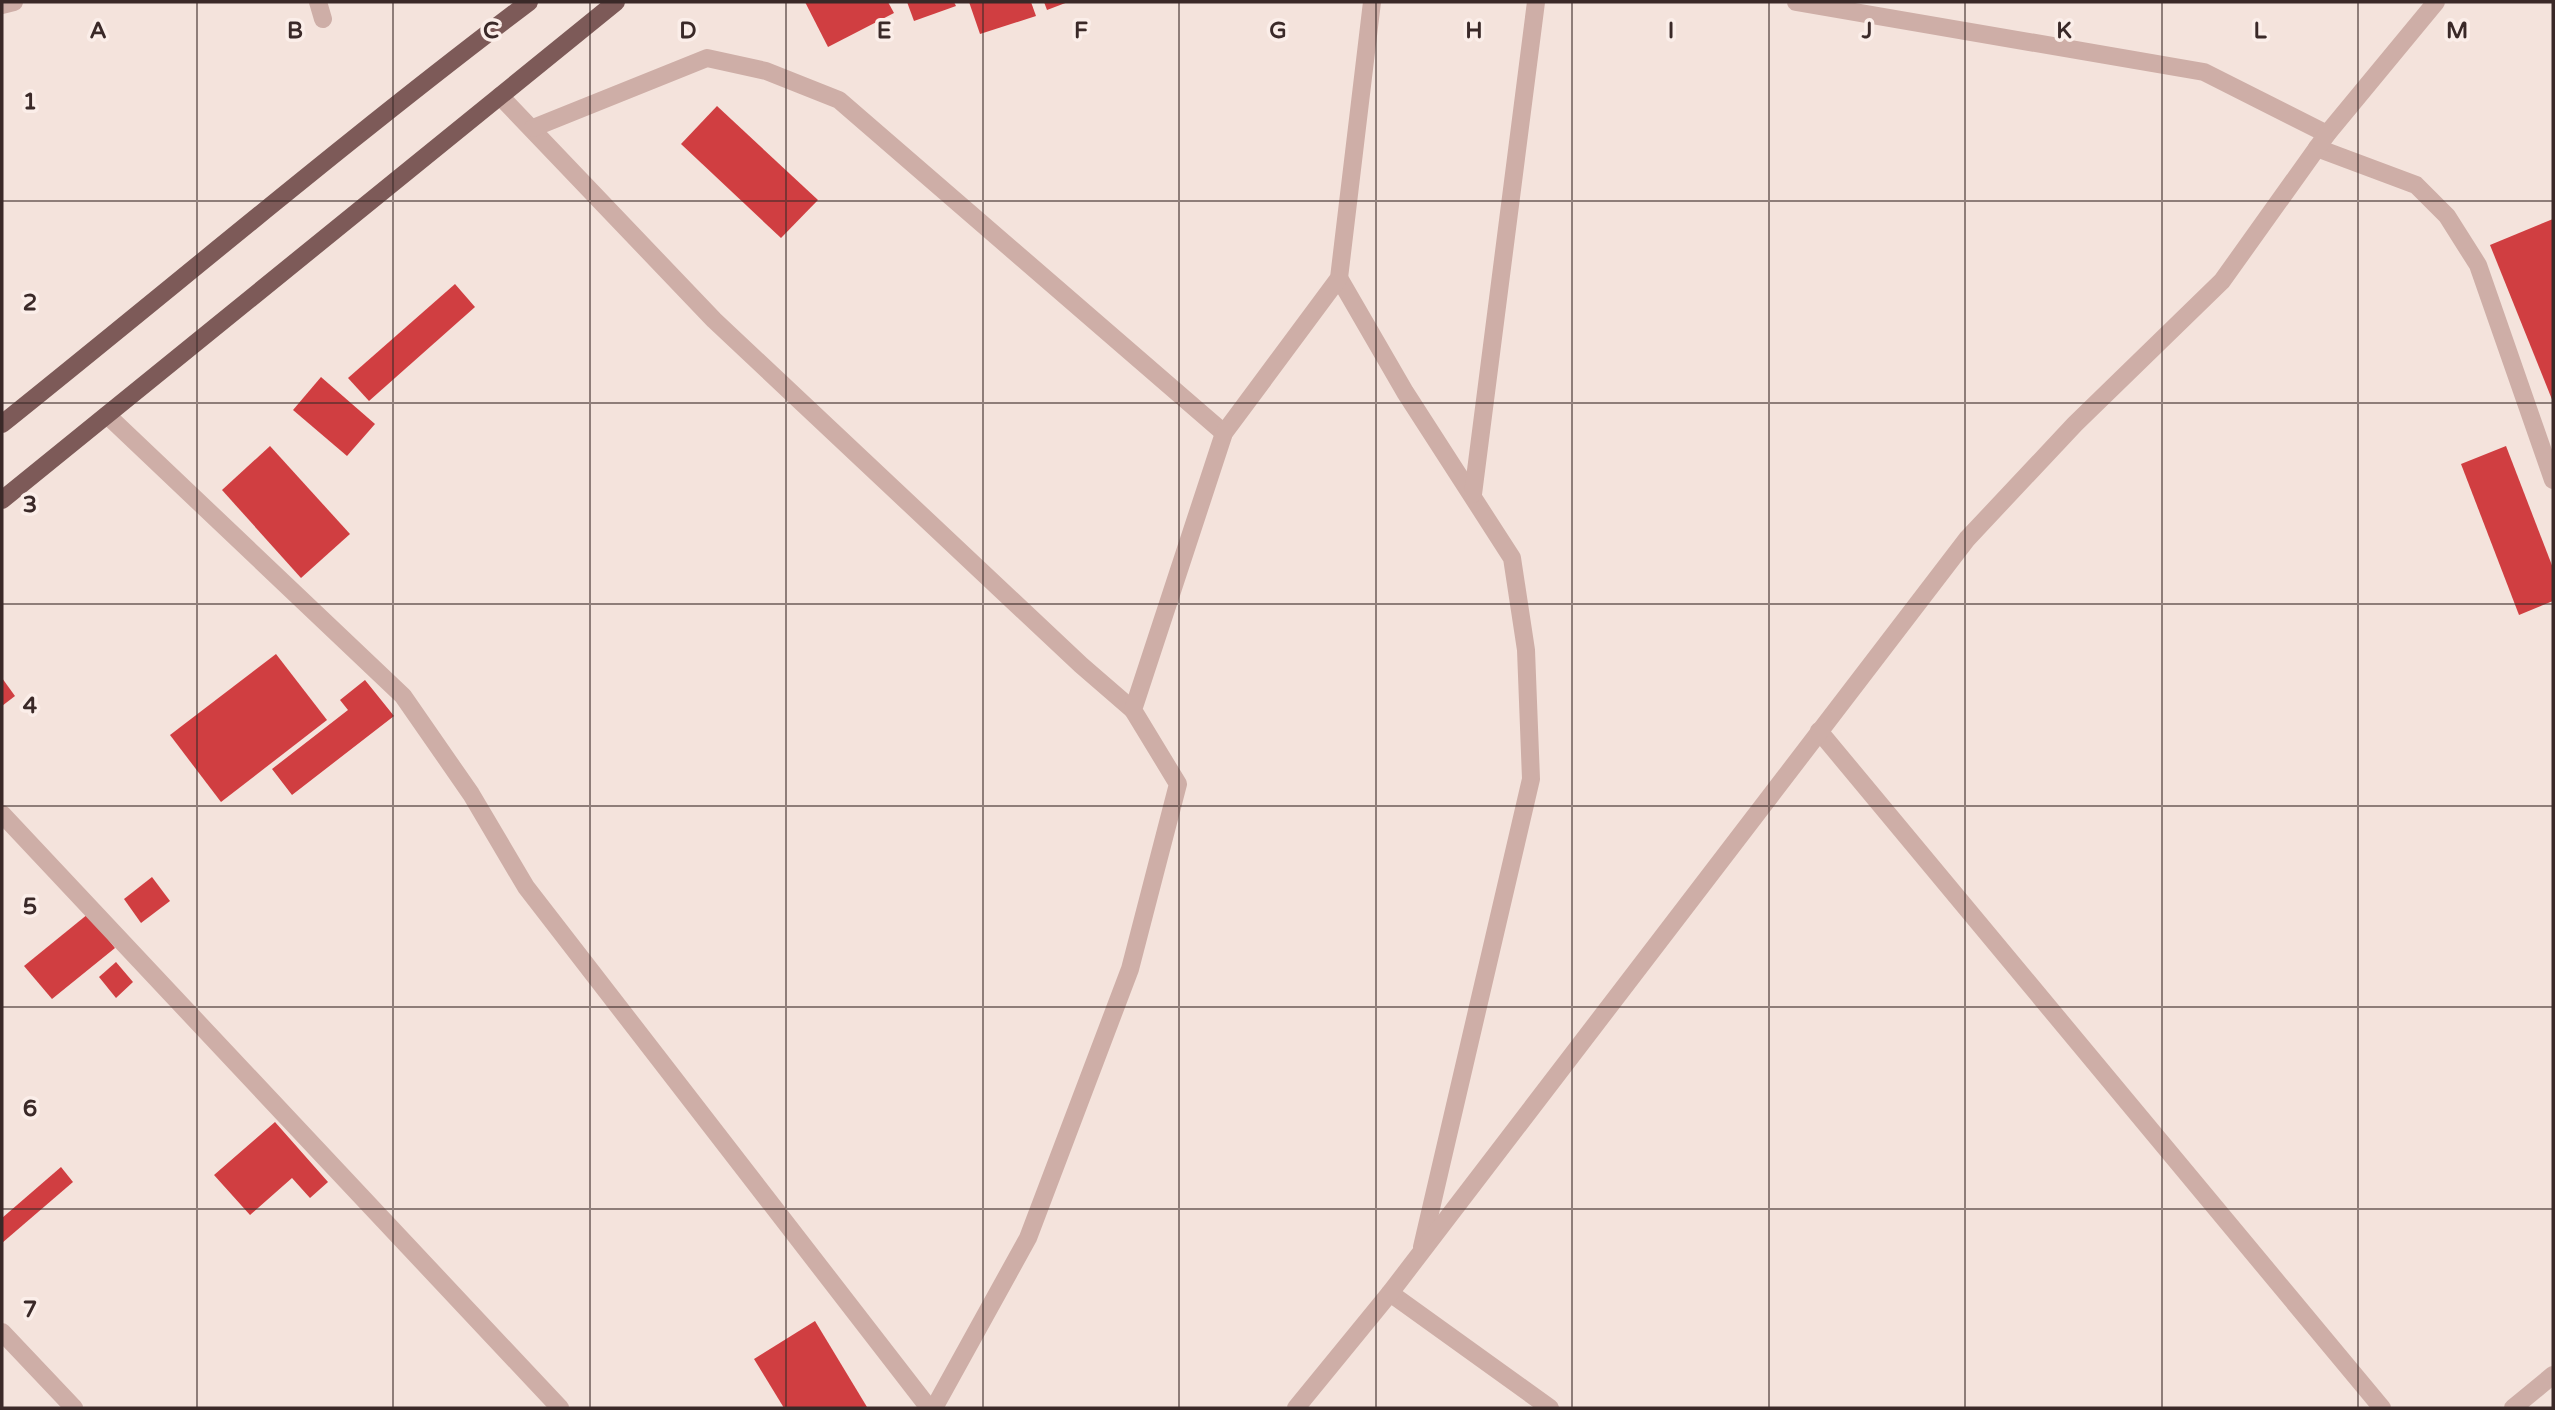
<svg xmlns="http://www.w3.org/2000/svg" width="2555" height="1410" viewBox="0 0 2555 1410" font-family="'Varela Round',sans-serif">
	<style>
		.building { fill: #d03e41 }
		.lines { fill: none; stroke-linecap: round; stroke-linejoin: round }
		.minor { stroke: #ceaea7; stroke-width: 18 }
		.major { stroke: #7d5a58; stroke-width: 18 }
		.grid { fill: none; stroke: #3a2928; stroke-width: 2; stroke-opacity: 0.55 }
		.grid-label { font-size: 23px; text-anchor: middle; font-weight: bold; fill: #3a2928; stroke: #fbeee9; stroke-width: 7; stroke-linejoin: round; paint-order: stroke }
	</style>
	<rect width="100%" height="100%" fill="#f4e3dc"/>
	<g class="building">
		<path d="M805,2H888L894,13L828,47Z"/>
		<path d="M907,2H954L956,6L914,21Z"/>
		<path d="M969,2H1031L1036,16L980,34Z"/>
		<path d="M1044,2H1068L1047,10Z"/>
		<path d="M717,106L818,200L781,238L681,144Z"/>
		<path d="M2553,219V402L2490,245Z"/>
		<path d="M455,284L475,307L369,401L348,378Z"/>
		<path d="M321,377L375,424L347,456L293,410Z"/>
		<path d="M270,446L350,534L301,578L222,490Z"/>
		<path d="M2506,446L2553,568V601L2519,615L2461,464Z"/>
		<path d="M276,654L327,720L221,802L170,735Z"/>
		<path d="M2,678L15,696L2,706Z"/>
		<path d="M365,680L394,716L292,795L272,769L348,710L340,700Z"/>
		<path d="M152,877L170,901L141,923L124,899Z"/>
		<path d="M88,914L115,948L52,999L24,966Z"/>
		<path d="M116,962L133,982L116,998L99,977Z"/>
		<path d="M275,1122L328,1182L310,1198L292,1178L250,1215L214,1175Z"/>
		<path d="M61,1167L73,1182L2,1243V1218Z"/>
		<path d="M815,1321L867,1407L864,1408H784L754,1359Z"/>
	</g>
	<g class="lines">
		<g class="minor">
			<path d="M318,2L323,19"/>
			<path d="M1796,2L2204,72L2327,134"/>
			<path d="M2,5L14,2"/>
			<path d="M500,96L714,320L1081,665L1133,710"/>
			<path d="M533,128L707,58L766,71L839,100L1224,433"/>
			<path d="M2317,148L2416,185L2447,216L2478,265L2553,480"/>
			<path d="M1339,278L1405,392L1512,558L1526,650L1531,779L1422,1247"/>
			<path d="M107,415L403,696L471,794L526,887L929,1408"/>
			<path d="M1473,494L1536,2"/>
			<path d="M1819,731L2382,1408"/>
			<path d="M2,814L560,1408"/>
			<path d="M1390,1293L1550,1408"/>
			<path d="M2,1332L74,1408"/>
			<path d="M934,1408L1028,1238L1130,969L1178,784L1133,710L1224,433L1339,278L1372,2"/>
			<path d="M1296,1408L1390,1293L1967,539L2075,424L2222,281L2327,134L2436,2"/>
			<path d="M2513,1408L2553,1375"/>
		</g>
		<g class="major">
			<path d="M2,424C178,283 349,138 529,2"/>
			<path d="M2,500L616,2"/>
		</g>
	</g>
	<path class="grid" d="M197,2V1408M393,2V1408M590,2V1408M786,2V1408M983,2V1408M1179,2V1408M1376,2V1408M1572,2V1408M1769,2V1408M1965,2V1408M2162,2V1408M2358,2V1408M2,201H2553M2,403H2553M2,604H2553M2,806H2553M2,1007H2553M2,1209H2553"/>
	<g class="grid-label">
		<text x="98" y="38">A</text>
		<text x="295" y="38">B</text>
		<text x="491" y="38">C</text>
		<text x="688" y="38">D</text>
		<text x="884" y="38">E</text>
		<text x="1081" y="38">F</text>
		<text x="1278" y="38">G</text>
		<text x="1474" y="38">H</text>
		<text x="1671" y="38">I</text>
		<text x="1867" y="38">J</text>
		<text x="2064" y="38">K</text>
		<text x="2260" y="38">L</text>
		<text x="2457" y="38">M</text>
		<text x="30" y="109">1</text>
		<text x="30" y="310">2</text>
		<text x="30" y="512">3</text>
		<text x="30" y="713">4</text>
		<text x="30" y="914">5</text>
		<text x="30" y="1116">6</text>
		<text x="30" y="1317">7</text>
	</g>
	<rect width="2555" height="1410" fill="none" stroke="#3a2928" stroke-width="7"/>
</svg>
